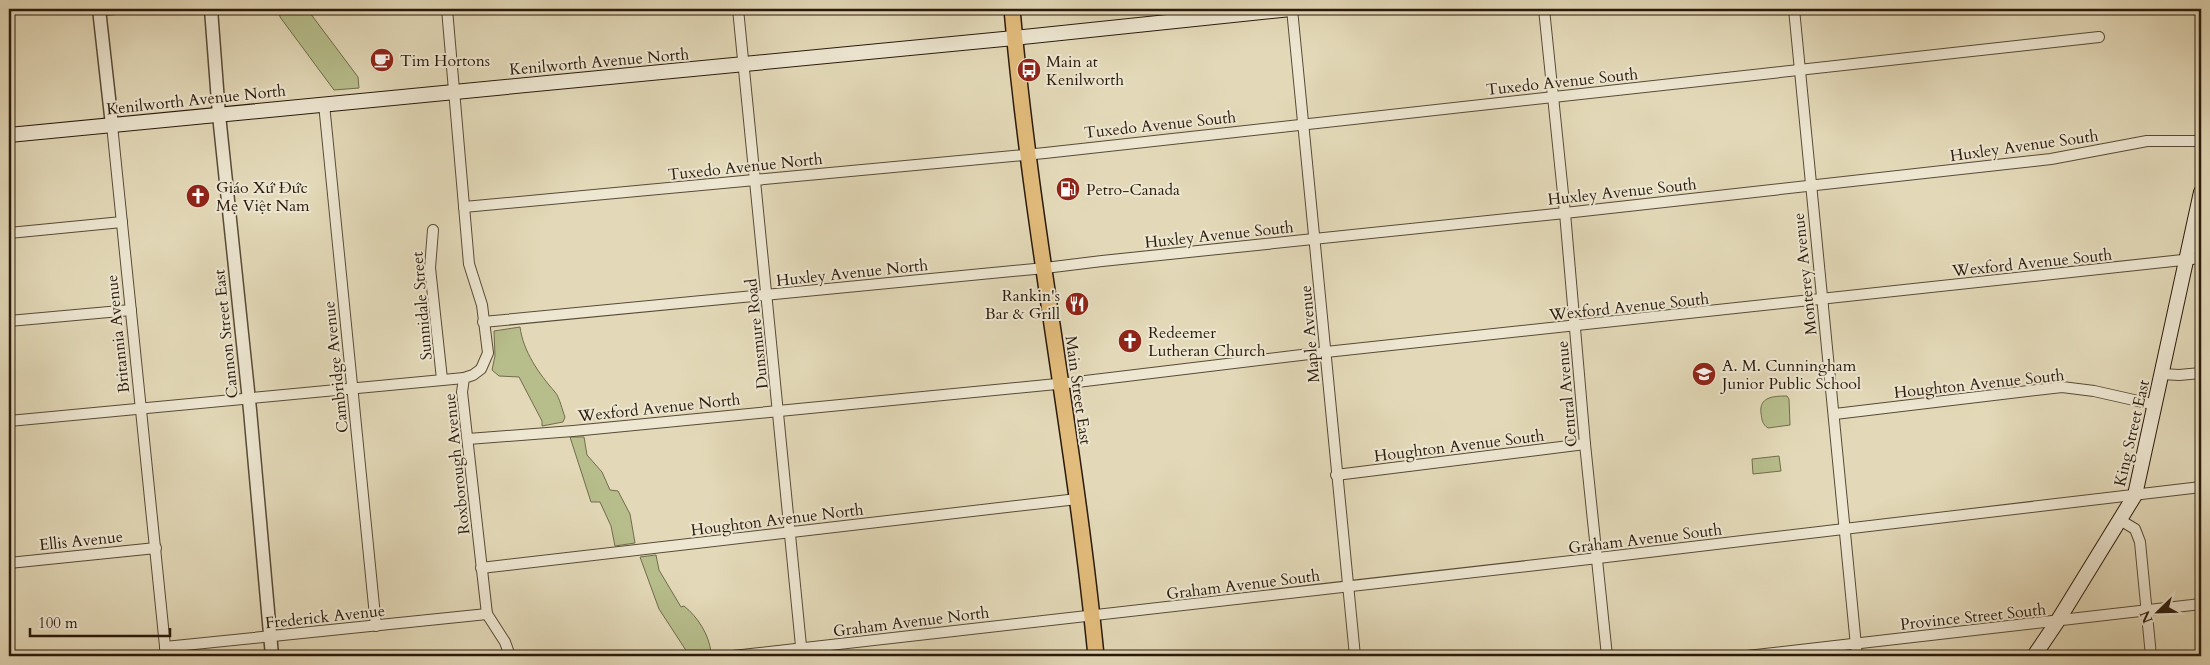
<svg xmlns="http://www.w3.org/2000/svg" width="2210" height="665" viewBox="0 0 2210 665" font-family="Cardo,serif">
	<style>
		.green { fill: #b7be8c; stroke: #706c4c }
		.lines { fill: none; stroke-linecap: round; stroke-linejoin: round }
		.minor-casing { stroke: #584a36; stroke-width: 12 }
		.tertiary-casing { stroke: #584a36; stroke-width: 15 }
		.secondary-casing { stroke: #2a1a0b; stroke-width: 16 }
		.primary-casing { stroke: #2a1a0b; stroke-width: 18 }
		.minor { stroke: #ede6d1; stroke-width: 10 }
		.tertiary { stroke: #ede6d1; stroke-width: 12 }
		.secondary { stroke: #ede6d1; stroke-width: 14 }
		.primary { stroke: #e2bc7c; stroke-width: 15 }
		.labels { text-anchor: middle; stroke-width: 4; stroke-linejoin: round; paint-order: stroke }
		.poi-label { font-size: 16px; fill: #2a1a0b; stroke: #ede6d1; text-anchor: start }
		.street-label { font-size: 16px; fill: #2a1a0b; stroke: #ede6d1 }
	</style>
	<rect width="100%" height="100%" fill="#e3d9b8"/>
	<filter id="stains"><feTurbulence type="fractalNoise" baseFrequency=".004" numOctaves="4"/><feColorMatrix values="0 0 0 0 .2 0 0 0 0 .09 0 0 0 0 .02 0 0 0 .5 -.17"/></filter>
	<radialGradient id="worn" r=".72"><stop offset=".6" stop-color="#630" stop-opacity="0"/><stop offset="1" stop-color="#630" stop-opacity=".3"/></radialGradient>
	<g class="green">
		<path d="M279,9H307L358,77L359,88L334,90L280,17Z"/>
		<path d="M520,327C523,351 539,374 555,392C560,398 562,410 565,417L563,422L542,426V421L519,377L499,376L492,370L495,356L494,331Z"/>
		<path d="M1787,396L1789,399L1790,425L1768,428C1762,424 1762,420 1761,413C1759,397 1773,396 1787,396Z"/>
		<path d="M570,437H584L587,455L602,472L610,490L618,491L630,514L635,543L615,546L611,526L600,502H591Z"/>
		<path d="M1779,456L1781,471L1753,474L1752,459Z"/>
		<path d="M656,555L659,570L681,607L684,606C698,617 709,635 711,652L689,655L659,609L640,557Z"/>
	</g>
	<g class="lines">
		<g class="minor-casing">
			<g id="minor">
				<path d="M447,9L469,264L482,305L488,353L481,369L473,375L464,378L462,392L487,614L505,642L510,656"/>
				<path d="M738,9L802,656"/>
				<path d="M1292,9L1355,656"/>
				<path d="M1544,9L1565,213L1585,444L1607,656"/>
				<path d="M1794,9L1857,656"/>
				<path d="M100,10L116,9"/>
				<path d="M324,104L376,626"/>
				<path d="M112,125L166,656"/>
				<path d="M464,207L1045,153L2099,37"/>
				<path d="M433,230L430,268L442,379"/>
				<path d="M9,233L122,222"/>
				<path d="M9,321L131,310"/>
				<path d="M483,322L1045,268L1102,261L1565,213L2051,159L2147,141H2201"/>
				<path d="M2162,374L2179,375L2201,373"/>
				<path d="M1835,414L2062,387L2094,391L2156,405"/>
				<path d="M9,421L464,378"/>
				<path d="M468,439L573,431L1077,382L1326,352L2201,258"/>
				<path d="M1336,475L1585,444"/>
				<path d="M2120,520L2135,529L2140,542L2151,656"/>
				<path d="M9,563L156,548"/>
				<path d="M481,568L1077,499"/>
				<path d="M165,647L487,614"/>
				<path d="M733,656L1598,558L2201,487"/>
				<path d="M1747,656L2201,604"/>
			</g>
		</g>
		<g class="tertiary-casing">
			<g id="tertiary">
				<path d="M99,9L112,125"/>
				<path d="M211,9L219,115L250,410L272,656"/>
			</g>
		</g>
		<g class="secondary-casing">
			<g id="secondary">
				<path d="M9,135L1014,38L1291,9"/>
				<path d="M2034,656L2057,622L2135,495L2201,192"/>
			</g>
		</g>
		<g class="primary-casing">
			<path id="primary" d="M1012,9C1031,226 1075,440 1096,656"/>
		</g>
		<use href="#minor" class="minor"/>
		<use href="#tertiary" class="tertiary"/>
		<use href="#secondary" class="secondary"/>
		<use href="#primary" class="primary"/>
	</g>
	<defs>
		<g id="cafe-disc" transform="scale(1.25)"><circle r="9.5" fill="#8f2418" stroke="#ede6d1"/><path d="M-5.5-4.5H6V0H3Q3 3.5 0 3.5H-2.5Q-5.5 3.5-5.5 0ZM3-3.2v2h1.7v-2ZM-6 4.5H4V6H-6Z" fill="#fff"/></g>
		<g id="bus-disc" transform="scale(1.25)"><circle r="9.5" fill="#8f2418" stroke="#ede6d1"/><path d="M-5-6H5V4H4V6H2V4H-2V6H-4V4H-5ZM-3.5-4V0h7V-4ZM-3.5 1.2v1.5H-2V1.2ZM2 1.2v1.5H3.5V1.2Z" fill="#fff"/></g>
		<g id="fuel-disc" transform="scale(1.25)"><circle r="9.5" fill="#8f2418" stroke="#ede6d1"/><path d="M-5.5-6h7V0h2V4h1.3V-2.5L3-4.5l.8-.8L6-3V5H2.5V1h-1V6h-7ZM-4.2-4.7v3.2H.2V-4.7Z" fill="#fff"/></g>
		<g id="church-disc" transform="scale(1.25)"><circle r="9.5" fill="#8f2418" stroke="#ede6d1"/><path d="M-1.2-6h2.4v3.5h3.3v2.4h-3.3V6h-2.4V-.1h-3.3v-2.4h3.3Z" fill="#fff"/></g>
		<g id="restaurant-disc" transform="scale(1.25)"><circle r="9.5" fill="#8f2418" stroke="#ede6d1"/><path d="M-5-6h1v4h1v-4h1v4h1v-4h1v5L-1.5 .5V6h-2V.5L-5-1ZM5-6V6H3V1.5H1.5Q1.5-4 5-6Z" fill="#fff"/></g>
		<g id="school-disc" transform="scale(1.25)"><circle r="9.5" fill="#8f2418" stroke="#ede6d1"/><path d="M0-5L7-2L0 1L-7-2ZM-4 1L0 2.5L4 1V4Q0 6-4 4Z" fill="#fff"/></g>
	</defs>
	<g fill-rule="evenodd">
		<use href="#cafe-disc" x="382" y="60"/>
		<use href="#bus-disc" x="1029" y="70"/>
		<use href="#fuel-disc" x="1068" y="189"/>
		<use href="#church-disc" x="198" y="196"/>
		<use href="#restaurant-disc" x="1077" y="304"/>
		<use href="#church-disc" x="1130" y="341"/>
		<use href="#school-disc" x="1704" y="374"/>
	</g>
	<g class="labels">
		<g class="poi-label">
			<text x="400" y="66">Tim Hortons</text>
			<text x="1046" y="67">Main at<tspan x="1046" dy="18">Kenilworth</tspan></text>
			<text x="216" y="193">Giáo Xứ Đức<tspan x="216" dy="18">Mẹ Việt Nam</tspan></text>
			<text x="1086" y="195">Petro-Canada</text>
			<text x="1060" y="301" text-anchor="end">Rankin's<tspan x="1060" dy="18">Bar &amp; Grill</tspan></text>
			<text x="1148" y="338">Redeemer<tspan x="1148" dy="18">Lutheran Church</tspan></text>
			<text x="1722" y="371">A. M. Cunningham<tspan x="1722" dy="18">Junior Public School</tspan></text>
		</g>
		<g class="street-label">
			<text transform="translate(599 61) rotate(-5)" y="6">Kenilworth Avenue North</text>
			<text transform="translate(1562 81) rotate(-6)" y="6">Tuxedo Avenue South</text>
			<text transform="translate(196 99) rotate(-6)" y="6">Kenilworth Avenue North</text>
			<text transform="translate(1160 124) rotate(-6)" y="6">Tuxedo Avenue South</text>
			<text transform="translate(2024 145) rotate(-8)" y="6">Huxley Avenue South</text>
			<text transform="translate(745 166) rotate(-6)" y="6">Tuxedo Avenue North</text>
			<text transform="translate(1622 191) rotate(-6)" y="6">Huxley Avenue South</text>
			<text transform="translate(1219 234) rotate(-6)" y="6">Huxley Avenue South</text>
			<text transform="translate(2032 262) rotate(-6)" y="6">Wexford Avenue South</text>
			<text transform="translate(852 272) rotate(-6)" y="6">Huxley Avenue North</text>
			<text transform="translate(1804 274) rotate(-96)" y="6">Monterey Avenue</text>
			<text transform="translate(421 306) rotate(-95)" y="6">Sunnidale Street</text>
			<text transform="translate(1629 306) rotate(-6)" y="6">Wexford Avenue South</text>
			<text transform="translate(117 334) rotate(-96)" y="6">Britannia Avenue</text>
			<text transform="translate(225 334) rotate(-96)" y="6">Cannon Street East</text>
			<text transform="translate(756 334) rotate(-96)" y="6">Dunsmure Road</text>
			<text transform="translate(1309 334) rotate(-95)" y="6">Maple Avenue</text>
			<text transform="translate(335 367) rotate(-96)" y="6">Cambridge Avenue</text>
			<text transform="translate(1979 383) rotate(-6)" y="6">Houghton Avenue South</text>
			<text transform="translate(1079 390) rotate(82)" y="6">Main Street East</text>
			<text transform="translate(1566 394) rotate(-95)" y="6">Central Avenue</text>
			<text transform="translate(659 407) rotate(-6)" y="6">Wexford Avenue North</text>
			<text transform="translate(2131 433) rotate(-77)" y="6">King Street East</text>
			<text transform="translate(1459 445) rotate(-7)" y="6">Houghton Avenue South</text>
			<text transform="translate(456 464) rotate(-96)" y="6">Roxborough Avenue</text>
			<text transform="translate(777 519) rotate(-7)" y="6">Houghton Avenue North</text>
			<text transform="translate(1645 538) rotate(-7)" y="6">Graham Avenue South</text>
			<text transform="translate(81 540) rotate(-6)" y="6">Ellis Avenue</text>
			<text transform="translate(1243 584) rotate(-7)" y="6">Graham Avenue South</text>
			<text transform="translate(325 616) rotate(-6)" y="6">Frederick Avenue</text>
			<text transform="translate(1973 616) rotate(-6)" y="6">Province Street South</text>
			<text transform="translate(911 621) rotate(-7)" y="6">Graham Avenue North</text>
		</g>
	</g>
	<rect width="2210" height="665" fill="none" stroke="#e3d9b8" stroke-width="30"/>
	<rect x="10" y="10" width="2190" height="645" fill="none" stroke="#2a1a0b" stroke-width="2.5"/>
	<rect x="15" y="15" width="2180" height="635" fill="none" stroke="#2a1a0b"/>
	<g transform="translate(2158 612) rotate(247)" stroke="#ede6d1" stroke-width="4" paint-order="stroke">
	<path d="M0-4L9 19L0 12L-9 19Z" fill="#2a1a0b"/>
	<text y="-8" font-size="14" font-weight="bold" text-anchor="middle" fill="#2a1a0b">N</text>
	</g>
	<path d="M30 628v8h140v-8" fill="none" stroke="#2a1a0b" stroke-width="2.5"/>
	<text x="38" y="628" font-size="15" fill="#2a1a0b" stroke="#ede6d1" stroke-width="4" paint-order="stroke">100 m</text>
	<rect width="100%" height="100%" filter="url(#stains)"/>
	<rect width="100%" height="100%" fill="url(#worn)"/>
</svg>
